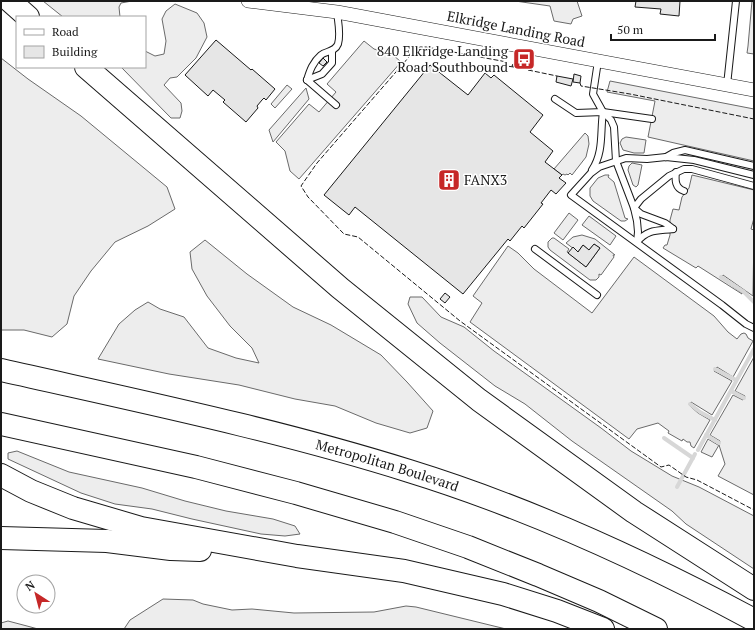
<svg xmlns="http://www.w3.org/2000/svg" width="755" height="630" viewBox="0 0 755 630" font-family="'PT Serif',serif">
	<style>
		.built { fill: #ededed; stroke: #6a6a6a }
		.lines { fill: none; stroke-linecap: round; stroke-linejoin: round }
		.stream { stroke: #d7d7d7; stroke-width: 4 }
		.building { fill: #e6e6e6; stroke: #1a1a1a }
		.service-casing { stroke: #1a1a1a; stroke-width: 8 }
		.minor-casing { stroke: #1a1a1a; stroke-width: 14 }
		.motorway-casing { stroke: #1a1a1a; stroke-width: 24 }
		.service { stroke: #fff; stroke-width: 6 }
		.minor { stroke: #fff; stroke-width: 13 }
		.motorway { stroke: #fff; stroke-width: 22 }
		.fence { stroke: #1a1a1a; stroke-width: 1; stroke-dasharray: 5 2; stroke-linecap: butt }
		.labels { text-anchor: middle; stroke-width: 3; stroke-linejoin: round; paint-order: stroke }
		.street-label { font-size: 14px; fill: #1a1a1a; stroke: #fff }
		.poi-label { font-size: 14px; fill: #1a1a1a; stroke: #fff; text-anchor: end }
	</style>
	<rect width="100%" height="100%" fill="#fff"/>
	<g class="built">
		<path d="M43,1H132L121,3L119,7L120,17H63Z"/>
		<path d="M515,1H577L582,16L573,19L571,24L554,21L550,6Z"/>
		<path d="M752,1H754V54L747,53L748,46Z"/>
		<path d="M175,4L197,13L204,23L207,37L196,58L177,77L170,78L164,85L181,103L182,111L180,118H171L121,67H145V51L155,56L164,54L166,41L162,19L166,11Z"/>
		<path d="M364,41L374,49L392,54L401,62L299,179L290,171L285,151L276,142L309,104L319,112L336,92L327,84Z"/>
		<path d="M1,58L28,79L81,116L167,187L175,209L148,226L115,242L91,271L74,296L67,324L52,337L24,330H1Z"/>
		<path d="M610,81L754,109V161L648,137L655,101L607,92Z"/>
		<path d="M287,85L292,89L275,108L271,104Z"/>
		<path d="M306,88L309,99L273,142L269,130Z"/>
		<path d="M585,133L588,136L589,144L586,157L572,175L570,173L568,175L567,174L565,175L563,174L562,175L554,169Z"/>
		<path d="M626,137L646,140L644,153H634L623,150L620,143L622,139Z"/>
		<path d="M632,163L642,165L638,185L636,187L633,185L628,170L629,166Z"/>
		<path d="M605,175H609L608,177L614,182L625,218L628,219L625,221H621L593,201L590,196V188L598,178Z"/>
		<path d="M692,175L754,190V218L751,229L754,230L753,296L723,275L721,278L742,293V294L698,266L696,268L663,248L665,245H667L670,235V220L673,209L679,210L682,197L689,188Z"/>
		<path d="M569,213L578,220L563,240L554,233Z"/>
		<path d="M589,216L616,236L610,245L582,225Z"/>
		<path d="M582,235L595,239L615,255H613L614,257L601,275L599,274V277L596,280H590L550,250L548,247V242L552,238H554L569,249L567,252L586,267L600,248L594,244L589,250L583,245L578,252L566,243L573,237Z"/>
		<path d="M205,240L247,274L293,307L331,325L381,355L407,382L433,411L427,428L410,433L376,423L335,406L295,399L239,385L169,374L98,359L119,324L135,310L148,302L160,309L184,317L208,348L236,358L259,363L252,348L230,326L207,296L192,269L190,252Z"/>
		<path d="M508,246L518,253L534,269L592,313L634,257L714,316L728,332L737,339L741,334L744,333L746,334L748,338L753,341L733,377L717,367L714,371L732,381L712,415L691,402L689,405L698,413L710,420L694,448L691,446L690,442H687L683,439L682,441L668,433L669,431L658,423L637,429L629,439L470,322L482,303L473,296Z"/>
		<path d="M410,297H422L441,317L464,327L494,351L601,428L631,451L672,476L699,487L754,516V569L686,524L672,511L572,441L525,404L495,386L440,343L417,323L408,304Z"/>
		<path d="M754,357V495L718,476L725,464L719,445L712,457L701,452L708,439L718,445L720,441L710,435L733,395L743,400L745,396L735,391Z"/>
		<path d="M17,451L69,472L142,488L185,501L226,511L273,519L295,526L300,534L285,536L261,534L192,519L152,509L115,504L81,493L8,459V453Z"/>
		<path d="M163,599L193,600L203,604L232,610L252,609L294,613L374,612L406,606L416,607L506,629H124L130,620Z"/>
		<path d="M8,621L27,626L38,629H1V623Z"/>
	</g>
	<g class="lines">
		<g class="stream">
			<path d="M721,277L744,292L754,302"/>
			<path d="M715,369L736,380"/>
			<path d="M731,391L744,398"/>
			<path d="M690,404L700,412L715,420"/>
			<path d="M706,435L719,443"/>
			<path d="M664,438L693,458"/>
			<path d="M698,450L754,349"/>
			<path d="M677,487L695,454"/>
		</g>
	</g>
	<g class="building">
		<path d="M636,1H680L679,16L660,14L661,9L635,7Z"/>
		<path d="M216,40L251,70L252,69L275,89L266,100L264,98L262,100L257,106L258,108L246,122L223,102L225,100L213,90L208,96L185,75Z"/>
		<path d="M323,58L327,62L323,66L319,63Z"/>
		<path d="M513,64L522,65V68L512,66Z"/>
		<path d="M430,65L468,95L485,73L491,78L494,75L543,115L530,132L553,151L545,162L562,175L559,178L566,183L556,194L551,190L541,203L543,204L524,228L522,226L510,241L508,239L463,294L355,207L349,215L324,195Z"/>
		<path d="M523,65L532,67L531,70L522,68Z"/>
		<path d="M574,74L581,76L580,83L573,82Z"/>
		<path d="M557,76L573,79L571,86L556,82Z"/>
		<path d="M594,244L600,248L586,267L568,253L573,247L578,252L583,245L589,250Z"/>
		<path d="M445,293L450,297L445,303L440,299Z"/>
	</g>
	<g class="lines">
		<g class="service-casing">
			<g id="service">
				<path d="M598,61L593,94L603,112L611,120L614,127L616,161L634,208L637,221L638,232L637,242"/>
				<path d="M307,80C310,70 313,62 321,55C326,51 335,52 338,44C341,34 338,22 337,12"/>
				<path d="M307,80L322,74L332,63V51"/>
				<path d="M307,80L336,105"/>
				<path d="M727,85L736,1"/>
				<path d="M555,99L576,113L603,112L652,119"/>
				<path d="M666,157L673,153L685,150L754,166"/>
				<path d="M592,170C604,152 600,132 603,112"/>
				<path d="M676,172C675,180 675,188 684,191"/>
				<path d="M754,175L694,160L666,157L647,159L626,158L599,167L591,173L571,195L722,305L746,324L754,328"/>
				<path d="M673,229L665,223L641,214L634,208L641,199L669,176L684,169H692L754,186"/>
				<path d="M637,242C648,229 657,231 673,229"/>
				<path d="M535,249L597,295"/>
			</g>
		</g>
		<g class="minor-casing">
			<path id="minor" d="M248,1L337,12L385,21L754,90"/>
		</g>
		<g class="motorway-casing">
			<g id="motorway">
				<path d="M10,1L28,17"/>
				<path d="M86,67L340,288L479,400L634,512L754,589"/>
				<path id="s1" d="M1,370C138,401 275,429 409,471C529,508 644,561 754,620"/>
				<path d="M1,424L196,467L296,493L395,522L468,547L538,575L599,601L656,629"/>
				<path d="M1,475L31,491L73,508L141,528L297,556L404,571L503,594L557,611L603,629"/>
				<path d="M1,538L107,541L171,549L200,550"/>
			</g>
		</g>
		<use href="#service" class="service"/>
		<use href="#minor" class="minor"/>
		<use href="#motorway" class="motorway"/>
		<g class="fence">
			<path d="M514,67L506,66L507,62L426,47H420L415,50L317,163L301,186L308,197L344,234L358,237L460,321L661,467L669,465L686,477L697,480L754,510"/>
			<path d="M528,70L557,76"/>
			<path d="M580,83L581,86L630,94L754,119"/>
		</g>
	</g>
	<defs>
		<g id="bus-square" transform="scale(1.15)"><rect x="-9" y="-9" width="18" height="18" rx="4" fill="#c62828" stroke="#fff"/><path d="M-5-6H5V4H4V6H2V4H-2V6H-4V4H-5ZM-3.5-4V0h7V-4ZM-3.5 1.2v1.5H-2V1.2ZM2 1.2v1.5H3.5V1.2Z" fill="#fff"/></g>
		<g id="building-square" transform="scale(1.15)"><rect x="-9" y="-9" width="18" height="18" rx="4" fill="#c62828" stroke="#fff"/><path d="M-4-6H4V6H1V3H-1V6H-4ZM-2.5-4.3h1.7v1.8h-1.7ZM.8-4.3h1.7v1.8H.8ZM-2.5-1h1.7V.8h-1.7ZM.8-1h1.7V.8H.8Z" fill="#fff"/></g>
	</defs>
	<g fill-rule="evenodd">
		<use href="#bus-square" x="524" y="59"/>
		<use href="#building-square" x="449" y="180"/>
	</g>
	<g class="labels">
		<g class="street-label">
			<text transform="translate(516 29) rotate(11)" y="5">Elkridge Landing Road</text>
			<text dy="5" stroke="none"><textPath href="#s1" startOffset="398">Metropolitan Boulevard</textPath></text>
		</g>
		<g class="poi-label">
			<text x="508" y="56">840 Elkridge Landing<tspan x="508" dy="16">Road Southbound</tspan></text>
			<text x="464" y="185" text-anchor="start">FANX3</text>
		</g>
	</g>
	<rect width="755" height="630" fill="none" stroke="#1a1a1a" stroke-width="4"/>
	<rect x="16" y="16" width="130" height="52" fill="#ffffff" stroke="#a3a3a3"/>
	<rect x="24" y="29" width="20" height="6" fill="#ffffff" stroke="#a3a3a3"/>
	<text x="52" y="36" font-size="12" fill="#1a1a1a">Road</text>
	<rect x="24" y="46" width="20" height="12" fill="#e6e6e6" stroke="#a3a3a3"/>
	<text x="52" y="56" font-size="12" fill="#1a1a1a">Building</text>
	<g transform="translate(36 594) rotate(324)"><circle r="19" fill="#ffffff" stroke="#a3a3a3"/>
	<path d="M0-3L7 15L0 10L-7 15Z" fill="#c62828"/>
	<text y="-6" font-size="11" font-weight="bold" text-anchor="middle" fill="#1a1a1a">N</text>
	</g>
	<path d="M611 34v6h104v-6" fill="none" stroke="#1a1a1a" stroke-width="2"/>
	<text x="617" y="34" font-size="12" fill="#1a1a1a" stroke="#ffffff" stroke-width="3" paint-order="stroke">50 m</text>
</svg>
